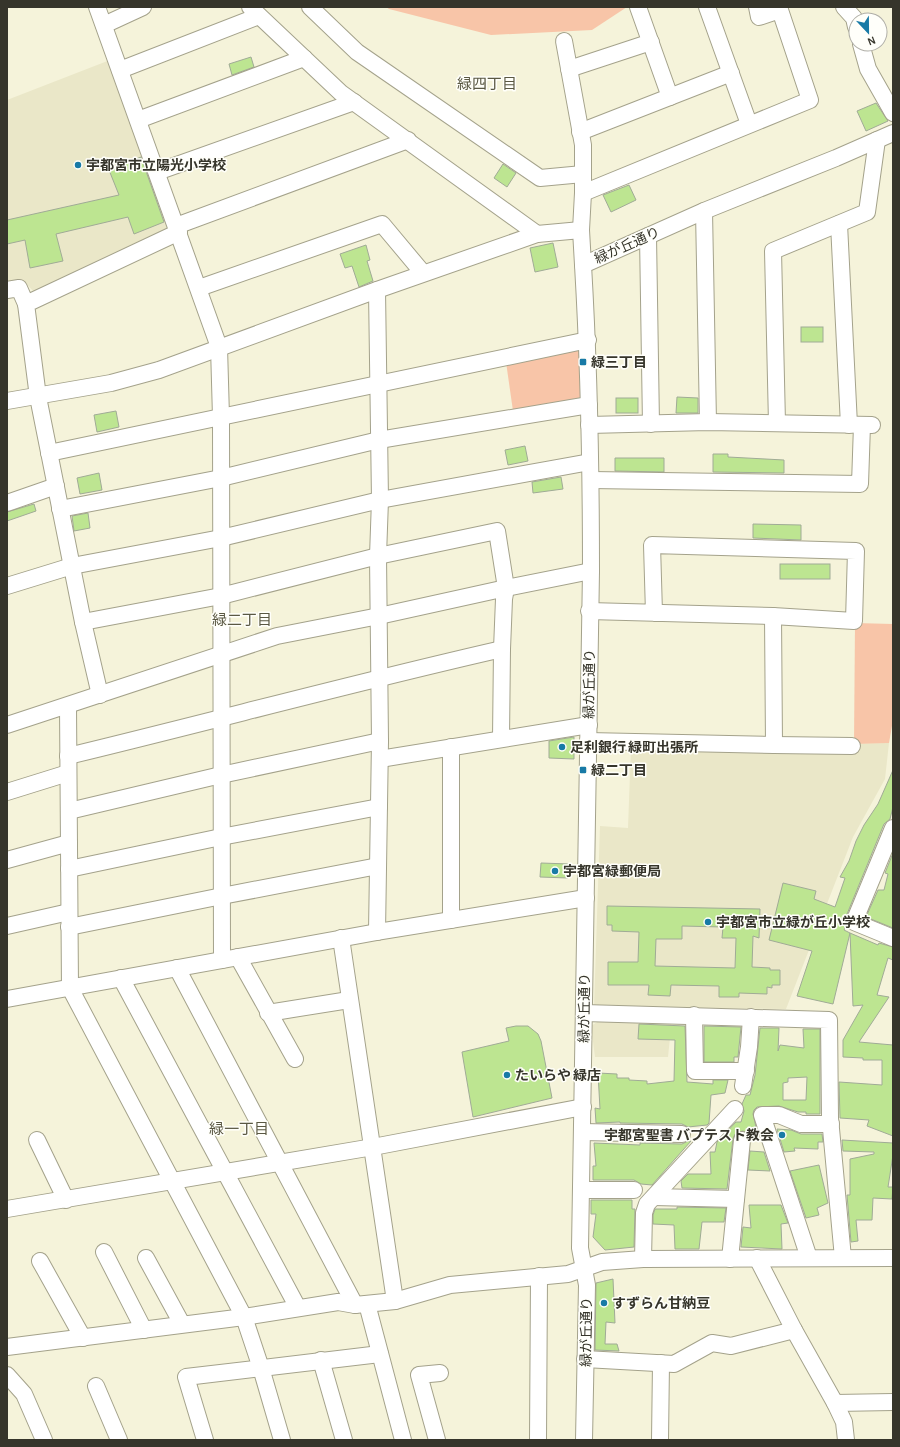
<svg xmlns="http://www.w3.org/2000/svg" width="900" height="1447" viewBox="0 0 900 1447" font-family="'Alegreya Sans','Noto Sans JP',sans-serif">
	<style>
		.built { fill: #eae7c8 }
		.green { fill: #f8c5a8 }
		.building { fill: #bde591; stroke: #a0ab96; fill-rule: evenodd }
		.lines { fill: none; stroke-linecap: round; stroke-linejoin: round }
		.minor-casing { stroke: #a4a28b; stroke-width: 18 }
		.minor { stroke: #fff; stroke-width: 16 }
		.poi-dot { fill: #187aa6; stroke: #fffffa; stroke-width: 1.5 }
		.labels { text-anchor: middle; stroke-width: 3; stroke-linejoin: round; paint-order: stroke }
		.poi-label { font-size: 14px; font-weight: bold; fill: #36352b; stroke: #fffffa; text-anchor: start }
		.street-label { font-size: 14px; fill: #36352b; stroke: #fffffa }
		.neighbourhood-label { font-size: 15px; fill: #5a5843; stroke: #fffffa }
	</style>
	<rect width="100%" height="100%" fill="#f5f3da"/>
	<g class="built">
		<path d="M110,60L173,229L35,293L23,280L7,283V100Z"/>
		<path d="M889,743L885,779L853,837L786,1009L594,1007L600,826L628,828L631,747Z"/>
		<path d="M605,1017L672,1018L668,1057H595L591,1026Z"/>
	</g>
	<g class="green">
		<path d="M386,7H627L592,30L491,35L389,9Z"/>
		<path d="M581,345L583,397L513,411L506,362Z"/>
		<path d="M855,623L893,624V720L889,743L854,744Z"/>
	</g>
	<g class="building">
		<path d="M251,57L254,67L232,75L229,64Z"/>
		<path d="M876,103L888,121L866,131L857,111Z"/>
		<path d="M141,157L164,222L134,234L128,217L56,234L63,261L30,268L25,240L7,244V220L119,195L109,170Z"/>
		<path d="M503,164L516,173L507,187L494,178Z"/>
		<path d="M629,185L636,200L611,212L603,195Z"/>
		<path d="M553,243L558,267L535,272L530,248Z"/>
		<path d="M366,245L370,260L367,261L373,281L359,287L352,266L345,268L340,254Z"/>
		<rect x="801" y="327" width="22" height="15"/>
		<path d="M677,397L698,398V413H676Z"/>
		<rect x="616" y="398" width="22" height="15"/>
		<path d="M116,411L119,427L97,432L94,415Z"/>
		<path d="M525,446L528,461L508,465L505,450Z"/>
		<path d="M713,454H728V457L784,460V473L713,472Z"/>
		<path d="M615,458H664V472L615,471Z"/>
		<path d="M99,473L102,490L80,494L77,478Z"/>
		<path d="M561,477L563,489L533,493L532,482Z"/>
		<path d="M34,504L36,511L7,521V512Z"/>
		<path d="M88,513L90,528L74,531L72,516Z"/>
		<path d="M753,524L801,525V540L753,538Z"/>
		<rect x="780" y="564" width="50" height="15"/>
		<path d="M574,737V759L549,758V741Z"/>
		<path d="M893,770V807L890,819L884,824L845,919L846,926L844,930L850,933L833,1004L797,996L812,951L769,940L783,883L816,891L814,899L835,907L845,878L840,877L849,861L856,841L864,825L878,804Z"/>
		<path d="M893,853V928L866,917L878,890H884L888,874L885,873Z"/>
		<path d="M541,863L569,864L568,878L540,877Z"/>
		<path d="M607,906L760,909L759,938L753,936L752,967L770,968V970H780V985H772V988L767,987V994L739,993V997H719V986L671,985L670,996L648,995L649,985H608V962H638L639,932L612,931V925H607ZM682,926L723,927L722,938H736L735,968L655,966L656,939H682Z"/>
		<path d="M850,933L878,945L879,943L893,947V960L888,958L877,995L889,997L859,1042L893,1045V1136L867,1126L869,1120L840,1118L839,1082L882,1085V1060H863V1058L843,1057V1040L863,1005L853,1006Z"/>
		<path d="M639,1024L685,1026L687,1082L713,1084V1080H728L725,1093L711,1095L709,1123L707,1125L688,1127L682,1124L620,1123V1122L596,1123L595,1108L600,1109L598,1073L617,1074V1078H629V1080L647,1081V1084L674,1081L675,1040L638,1039Z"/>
		<path d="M516,1026H528L538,1034L541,1041L552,1098L473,1117L462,1052L509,1041L506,1028Z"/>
		<path d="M704,1026L741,1027L738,1057H734V1062H704Z"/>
		<path d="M760,1028H779L778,1051L780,1045L804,1048L803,1029H820V1114H806V1112H798L779,1106L757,1107L754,1110L753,1114L756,1127L750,1128L749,1134L743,1131L738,1132L735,1134L733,1139L727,1189L682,1188L681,1181L688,1174H711L710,1152H715L717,1142L736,1122H741L744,1111L742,1104L746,1095H750L755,1075ZM807,1077L806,1100H783V1083L788,1082V1078Z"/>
		<path d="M777,1129L791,1130L801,1134H822L823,1142H818V1149L794,1148L795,1151L784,1152Z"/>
		<path d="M842,1140L893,1143V1155L888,1187H893L892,1199L873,1198L872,1220H856L858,1241L851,1242L847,1195H850V1159L874,1154V1152L843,1151Z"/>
		<path d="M688,1141H691L652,1185L641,1184L634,1180H593V1166H596L594,1143L640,1145V1143L682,1144Z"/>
		<path d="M750,1151L764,1152L770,1171L748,1170Z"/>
		<path d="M819,1165L828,1203L817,1208L819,1215L806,1218L790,1171Z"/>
		<path d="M591,1200H632V1209H635L634,1247L605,1250L593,1237L596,1214H591Z"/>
		<path d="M749,1205H781L788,1223L781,1224L782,1249L741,1247L743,1227L751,1228Z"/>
		<path d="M677,1207L726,1208L724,1222H702L699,1249H675L674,1225L653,1224V1215L655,1209H677Z"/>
		<path d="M613,1279L615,1323L606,1322L605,1344H617L619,1351L595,1350L596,1283Z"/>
	</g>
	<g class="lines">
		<g class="minor-casing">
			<g id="minor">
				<path d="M97,7L219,347L221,417L222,960"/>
				<path d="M250,7L341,93L537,234"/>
				<path d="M310,7L357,52L540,178L583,174"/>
				<path d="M638,7L670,97"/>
				<path d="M707,7L749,124"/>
				<path d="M844,7L854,18L856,27"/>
				<path d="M104,25L143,7"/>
				<path d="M564,41L583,145V193L581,230"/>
				<path d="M861,44L868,69L893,113"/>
				<path d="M569,69L651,42"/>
				<path d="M120,70L259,16"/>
				<path d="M138,120L304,58"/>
				<path d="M580,132L731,73"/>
				<path d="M157,172L354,102"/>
				<path d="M583,193L810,100L780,10L759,17L757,7"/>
				<path d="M704,211L708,422"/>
				<path d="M839,224L849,425"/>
				<path d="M176,226L408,140"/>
				<path d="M648,236L651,424"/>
				<path d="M199,288L382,224L423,273"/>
				<path d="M7,290L19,288L26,304"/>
				<path d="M377,290L380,500L378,556L380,741L377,932"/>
				<path d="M7,401L111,383L159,370L377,290L537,234L581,230L583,265"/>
				<path d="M777,423L773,251L867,212L877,140"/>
				<path d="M589,425L708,422L872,425"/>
				<path d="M49,453L588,340"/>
				<path d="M591,480L860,484L862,425"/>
				<path d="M7,503L56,486"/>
				<path d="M60,509L221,478L379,440L589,405"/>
				<path d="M7,586L72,566L221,538L380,500L590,462"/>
				<path d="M589,611L773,616L854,621L856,551L652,545L654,613"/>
				<path d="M83,622L221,596L378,556L497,531L506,588L504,599L502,649L501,738"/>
				<path d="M100,695L83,622L38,397L26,304L179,232"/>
				<path d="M68,706L70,988L244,1317L261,1368L282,1440"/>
				<path d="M7,725L277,636L379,616L506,588L591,571"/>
				<path d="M588,741L774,745L773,616"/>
				<path d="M774,745L852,746"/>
				<path d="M451,747V920"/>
				<path d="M68,756C213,721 357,682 502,649"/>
				<path d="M380,759L589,725"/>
				<path d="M7,792L68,773"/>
				<path d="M69,811L221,775L380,741"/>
				<path d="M893,828L854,922L893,938"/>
				<path d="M7,860L69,843"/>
				<path d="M69,869L221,837L379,807"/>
				<path d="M7,926L69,912"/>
				<path d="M69,927L222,896L378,866"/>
				<path d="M341,938L395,1301"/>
				<path d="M238,957L295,1059"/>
				<path d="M177,968L355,1305"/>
				<path d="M121,978L298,1308"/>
				<path d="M7,999L377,932L586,898"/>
				<path d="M268,1013L349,1000"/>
				<path d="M584,1013L829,1020L830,1118L843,1258"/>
				<path d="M694,1015L695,1071H746"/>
				<path d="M743,1086L749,1047L751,1017"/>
				<path d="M582,1132L682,1134"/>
				<path d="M37,1140L66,1200"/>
				<path d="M581,1190H634"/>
				<path d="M654,1197L736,1199"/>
				<path d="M7,1209L373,1147L583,1107"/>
				<path d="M104,1252L144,1330"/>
				<path d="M146,1258L182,1324"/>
				<path d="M757,1258L794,1330L835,1403L893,1402"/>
				<path d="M809,1258L762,1115H779L801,1124H831"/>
				<path d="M643,1259L644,1213L647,1204L735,1109"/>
				<path d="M730,1259L742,1140"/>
				<path d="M40,1261L83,1338"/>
				<path d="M367,1304L403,1440"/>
				<path d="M7,1347L244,1317L338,1302L355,1305L395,1301L450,1285L568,1274L602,1262L643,1259L893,1258"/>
				<path d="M585,1359L674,1364L712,1343L731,1346L794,1330"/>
				<path d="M321,1360L344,1440"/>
				<path d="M7,1375L24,1394L44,1440"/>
				<path d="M96,1386L119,1440"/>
				<path d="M835,1403L844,1422L846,1440"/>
				<path d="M205,1440L186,1377L380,1354"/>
				<path d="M437,1440L419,1375L440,1373"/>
				<path d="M538,1440L539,1276"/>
				<path d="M584,1440L587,1285L580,1248L591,571C591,469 589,367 583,265L704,211L836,158L893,133"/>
				<path d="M660,1440L661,1363"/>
			</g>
		</g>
		<use href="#minor" class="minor"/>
	</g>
	<g class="poi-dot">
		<circle cx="78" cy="165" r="4"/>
		<rect x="579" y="358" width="8" height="8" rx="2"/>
		<circle cx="562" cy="747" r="4"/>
		<rect x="579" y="766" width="8" height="8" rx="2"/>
		<circle cx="555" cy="871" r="4"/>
		<circle cx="708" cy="922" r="4"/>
		<circle cx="507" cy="1075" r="4"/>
		<circle cx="782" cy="1135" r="4"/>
		<circle cx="604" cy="1303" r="4"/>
	</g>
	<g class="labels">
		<g class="poi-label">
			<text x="86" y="170">宇都宮市立陽光小学校</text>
			<text x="591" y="367">緑三丁目</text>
			<text x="570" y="752">足利銀行 緑町出張所</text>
			<text x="591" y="775">緑二丁目</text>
			<text x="563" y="876">宇都宮緑郵便局</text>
			<text x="716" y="927">宇都宮市立緑が丘小学校</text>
			<text x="515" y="1080">たいらや 緑店</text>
			<text x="774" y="1140" text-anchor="end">宇都宮聖書 バプテスト教会</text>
			<text x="612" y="1308">すずらん甘納豆</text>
		</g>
		<g class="street-label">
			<text transform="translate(627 245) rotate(-24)" y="5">緑が丘通り</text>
			<text transform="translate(589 684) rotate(-89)" y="5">緑が丘通り</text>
			<text transform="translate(584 1008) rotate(-89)" y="5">緑が丘通り</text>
			<text transform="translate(586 1332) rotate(-89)" y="5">緑が丘通り</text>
		</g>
		<g class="neighbourhood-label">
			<text x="487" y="89">緑四丁目</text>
			<text x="242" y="625">緑二丁目</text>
			<text x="239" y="1134">緑一丁目</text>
		</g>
	</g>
	<rect width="900" height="1447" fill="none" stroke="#36352b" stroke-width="16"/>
	<g transform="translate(868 32) rotate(158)"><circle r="19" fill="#fffffa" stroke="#afaea7"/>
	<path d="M0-3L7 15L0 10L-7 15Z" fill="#187aa6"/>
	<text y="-6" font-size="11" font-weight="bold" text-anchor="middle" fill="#36352b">N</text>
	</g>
</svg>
